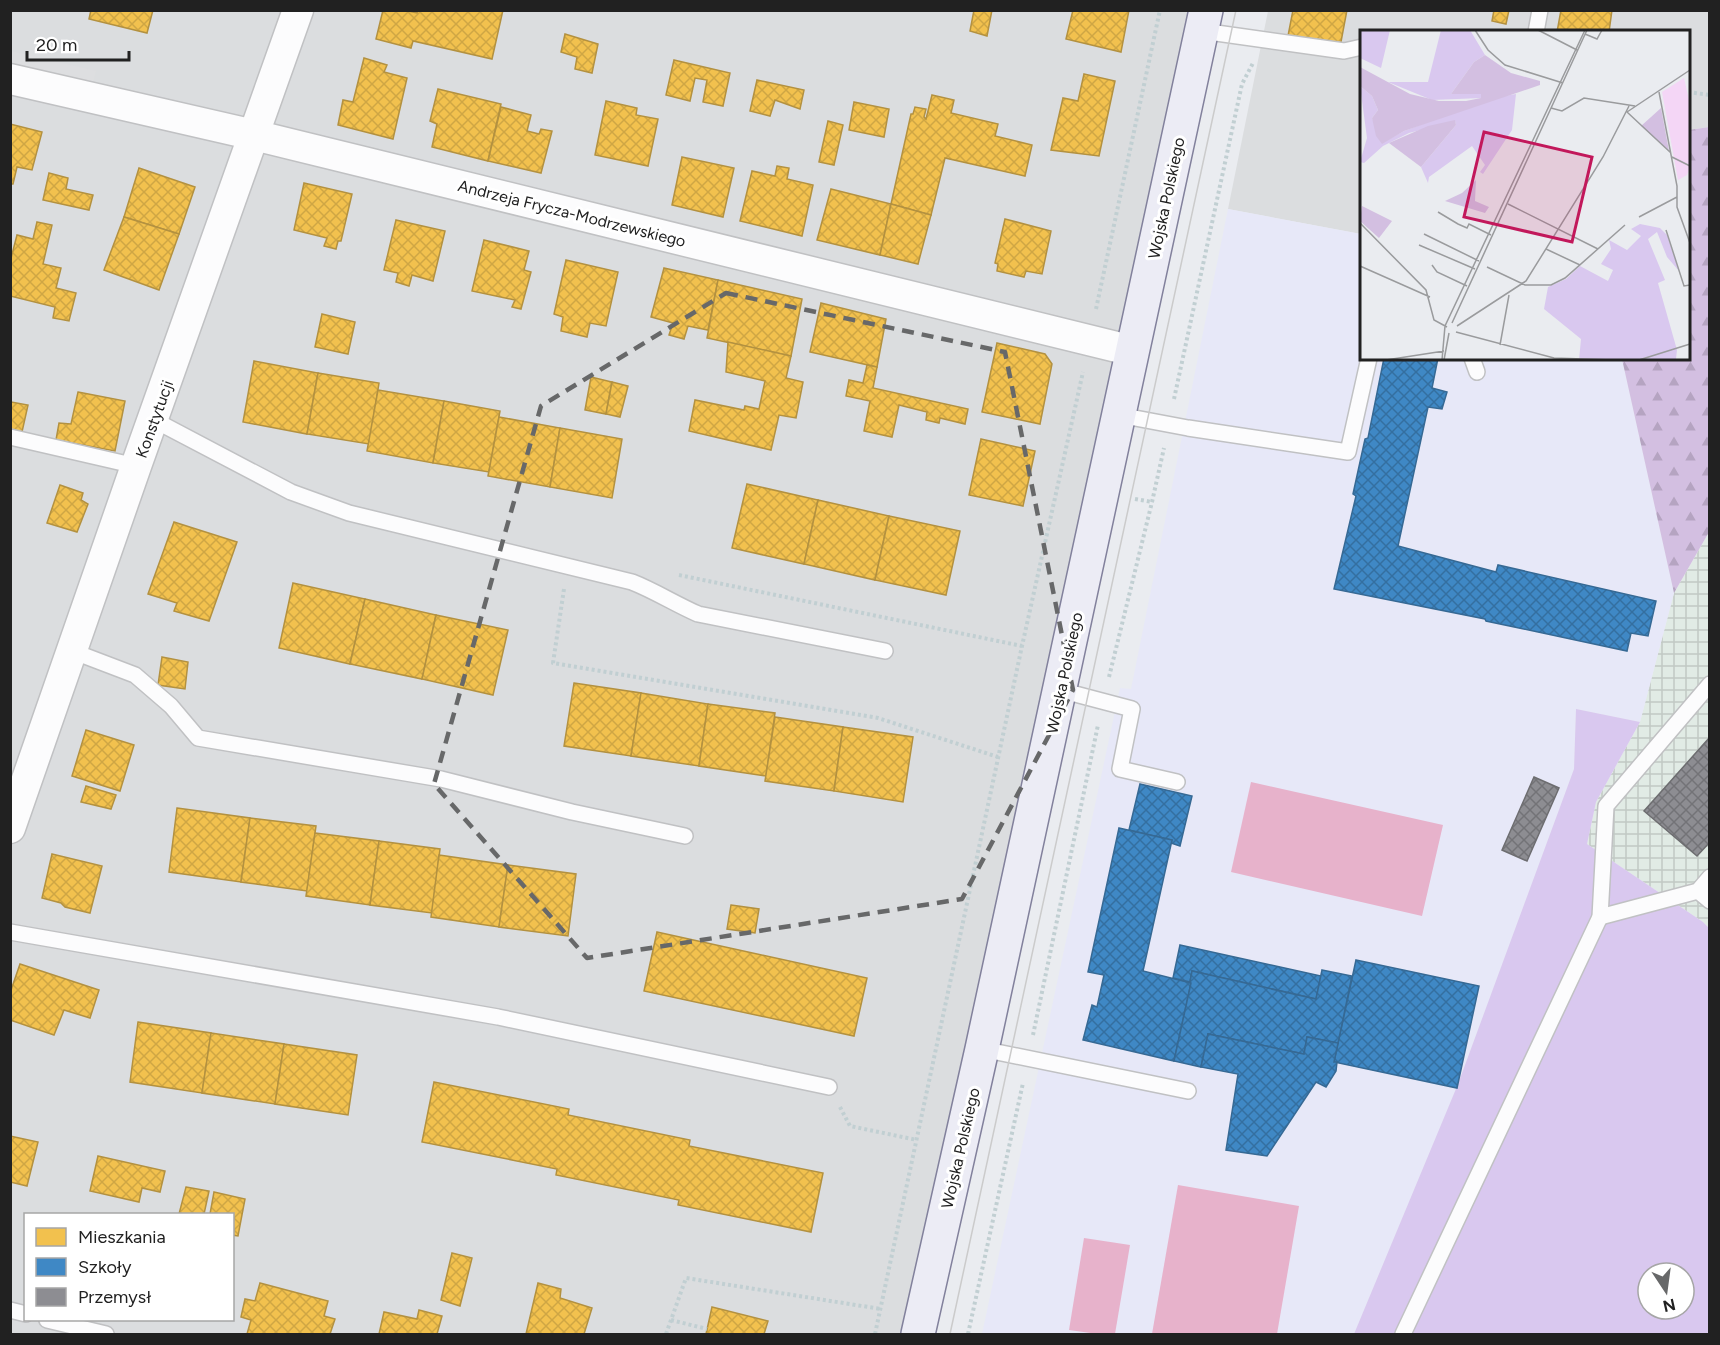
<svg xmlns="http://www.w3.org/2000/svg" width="1720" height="1345" viewBox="0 0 1720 1345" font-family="Figtree,sans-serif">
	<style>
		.residential { fill: #dbdddf; fill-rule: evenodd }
		.industrial { fill: url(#industrial-grid) }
		.education { fill: #e7e8f8 }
		.grass { fill: #d9c8ef; fill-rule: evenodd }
		.forest { fill: url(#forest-firs) }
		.pitch { fill: #e7b2cb }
		.parking { fill: #dddee0 }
		.homes { fill: url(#homes-cross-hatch); stroke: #b39140; stroke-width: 1.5 }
		.schools { fill: url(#schools-cross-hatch); stroke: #366994; stroke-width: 1.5 }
		.industry { fill: url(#industry-cross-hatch); stroke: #6d6d70; stroke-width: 1.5 }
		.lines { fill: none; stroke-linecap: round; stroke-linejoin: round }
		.service-casing { stroke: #c0c1c3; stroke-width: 18 }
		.minor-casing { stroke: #c0c1c3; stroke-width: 33 }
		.secondary-casing { stroke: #82819c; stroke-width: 36 }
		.path { stroke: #c1cfd2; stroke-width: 4; stroke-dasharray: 3 3; stroke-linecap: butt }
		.service { stroke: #fcfcfd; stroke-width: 15 }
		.minor { stroke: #fcfcfd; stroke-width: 30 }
		.secondary { stroke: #ececf5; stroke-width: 33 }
		.tram { stroke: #cbcbcb; stroke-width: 1.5 }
		.marked { fill: none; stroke: #676869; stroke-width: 4.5; stroke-dasharray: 12 8; stroke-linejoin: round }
		.labels { text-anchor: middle; stroke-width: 6; stroke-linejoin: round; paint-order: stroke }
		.street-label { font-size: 16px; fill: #212121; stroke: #fff }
		.inset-road { fill: none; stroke: #9a9b9d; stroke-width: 1.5 }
		.view { fill: #c2185b; fill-opacity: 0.15; stroke: #c2185b; stroke-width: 3 }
		.inset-edge { fill: none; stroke: #212121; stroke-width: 3 }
	</style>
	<defs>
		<pattern id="industrial-grid" width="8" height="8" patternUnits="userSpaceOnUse" patternTransform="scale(1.5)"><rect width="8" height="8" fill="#e1ebe5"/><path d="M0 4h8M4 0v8" fill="none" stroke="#c1c9c4"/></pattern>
		<pattern id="forest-firs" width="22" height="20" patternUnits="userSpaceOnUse" patternTransform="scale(1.5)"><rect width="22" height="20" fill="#d3bfe1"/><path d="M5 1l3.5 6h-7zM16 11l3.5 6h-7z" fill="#b5a4c1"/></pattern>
		<pattern id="homes-cross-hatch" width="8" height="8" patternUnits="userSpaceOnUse" patternTransform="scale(1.5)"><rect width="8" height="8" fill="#f2c14e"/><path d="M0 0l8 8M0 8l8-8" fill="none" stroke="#cfa644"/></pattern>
		<pattern id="schools-cross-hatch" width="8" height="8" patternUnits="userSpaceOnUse" patternTransform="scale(1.5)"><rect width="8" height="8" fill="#3f88c5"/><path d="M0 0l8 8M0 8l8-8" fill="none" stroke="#346fa0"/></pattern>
		<pattern id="industry-cross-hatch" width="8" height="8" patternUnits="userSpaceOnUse" patternTransform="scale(1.5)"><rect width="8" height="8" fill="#8d8d92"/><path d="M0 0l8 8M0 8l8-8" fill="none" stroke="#737377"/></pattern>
	</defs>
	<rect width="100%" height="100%" fill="#eaecf0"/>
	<g class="residential">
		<path d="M10,11H1208L1026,927L921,1334H11ZM26,1214H232V1320H26Z"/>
		<path d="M1268,11H1709V127L1689,130L1688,32H1362L1361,234L1228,209Z"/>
	</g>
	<path class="industrial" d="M1709,532V928L1703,922L1587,844L1596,802L1640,722L1674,593Z"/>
	<path class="education" d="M1228,209L1361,234L1362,358L1622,359L1674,593L1640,722L1576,709L1574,769L1458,1084L1354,1334H982L1120,688L1131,689Z"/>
	<path class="grass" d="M1576,709L1640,722L1596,802L1587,844L1703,922L1709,928V1334H1354L1458,1084L1574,769ZM1648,1273H1684V1309H1648Z"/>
	<path class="forest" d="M1709,127V532L1674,593L1622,359L1688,358L1689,130Z"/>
	<g class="pitch">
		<path d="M1251,782L1443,825L1422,916L1231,872Z"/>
		<path d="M1178,1185L1299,1206L1277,1334H1152Z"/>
		<path d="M1084,1238L1130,1245L1115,1334H1098L1069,1330Z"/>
	</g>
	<path class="parking" d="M11,51L96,71L92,87L11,70Z"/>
	<g class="homes">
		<path d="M91,10H153L147,33L89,19Z"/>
		<path d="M383,10H403L417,13L418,10H503L492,59L413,41L411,48L376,39Z"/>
		<path d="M974,10H992L987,36L970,31Z"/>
		<path d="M1073,10H1129L1121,52L1066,39Z"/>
		<path d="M1293,10H1347L1340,47L1288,36Z"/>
		<path d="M1494,10H1509L1506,24L1492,21Z"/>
		<path d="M1561,10H1612L1609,32H1557Z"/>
		<path d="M565,34L598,44L592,73L575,69L577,57L561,52Z"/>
		<path d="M364,58L387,65L384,72L407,78L393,139L338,125L343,100L353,102Z"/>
		<path d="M674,60L730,73L723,106L703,102L707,80L695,78L690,101L666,95Z"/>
		<path d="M1084,74L1115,81L1099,156L1051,150L1063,98L1078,101Z"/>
		<path d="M757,80L804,90L800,109L775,100L770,116L750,111Z"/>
		<path d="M438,89L501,104L488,161L432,147L437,124L430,121Z"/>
		<path d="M932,95L954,100L951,113L998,124L995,136L1032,145L1025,176L945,158L931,215L891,204L911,114H913L915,107L926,109L924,117L926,119Z"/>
		<path d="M606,101L637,108L636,115L658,119L648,166L595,155Z"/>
		<path d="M854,102L889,109L884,137L849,130Z"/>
		<path d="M501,107L531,115L527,131L539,134L541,129L552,131L541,173L488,161Z"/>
		<path d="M828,121L843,125L834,165L819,162Z"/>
		<path d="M10,124L42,132L32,170L17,167L13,184H10Z"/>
		<path d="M682,157L734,168L723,217L672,205Z"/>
		<path d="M777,166L789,168L787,179L813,185L802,236L740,221L752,171L775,176Z"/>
		<path d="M139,168L195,187L179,234L124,217Z"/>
		<path d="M49,173L68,178L66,189L93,195L89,210L43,200Z"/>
		<path d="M304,183L352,194L341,241H338L336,249L324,246L327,238L294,230Z"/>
		<path d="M831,189L891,204L880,255L817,240Z"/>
		<path d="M891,204L931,215L918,264L880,255Z"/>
		<path d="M124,217L179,234L159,290L104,270Z"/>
		<path d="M1005,219L1051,231L1042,274L1026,271L1024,277L997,271L998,264L995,263Z"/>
		<path d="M396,220L445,231L433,281L412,275L409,286L396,282L398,273L384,270Z"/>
		<path d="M37,222L52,225L43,264L61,268L56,288L76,293L69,321L53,318L55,307L10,296V262L17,235L33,239Z"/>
		<path d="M484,240L529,251L524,270L531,272L521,309L512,307L515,300L472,291Z"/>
		<path d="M566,260L618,272L606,326L590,323L587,337L561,331L563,317L554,314Z"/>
		<path d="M664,268L718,280L708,330L688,326L684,339L669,335L673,323L651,317Z"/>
		<path d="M718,280L802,299L791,356L707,338Z"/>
		<path d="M821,303L886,319L877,367L810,352Z"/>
		<path d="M322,314L355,322L348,354L315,347Z"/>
		<path d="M728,342L791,356L786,378L803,382L796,418L779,415L771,450L689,431L695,400L744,410L745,406L759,409L765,381L726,372Z"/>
		<path d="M997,343L1045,354L1052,364L1040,424L982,412Z"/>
		<path d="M254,361L318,373L307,434L243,422Z"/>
		<path d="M867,365L877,367L873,388L968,409L965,424L940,418L939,423L926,420L927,412L899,405L892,437L864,431L870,401L846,396L849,380L863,383Z"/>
		<path d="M318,373L379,383L369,444L307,434Z"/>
		<path d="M591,377L612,382L606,414L585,410Z"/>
		<path d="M612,382L628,386L620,417L606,414Z"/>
		<path d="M378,390L444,401L433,463L367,451Z"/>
		<path d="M78,392L125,401L115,451L56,440L59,423L71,424Z"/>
		<path d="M444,401L500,411L489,472L433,463Z"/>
		<path d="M11,402L28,405L22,432L10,430Z"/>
		<path d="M499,417L560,428L550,487L488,476Z"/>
		<path d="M560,428L622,439L612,498L550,487Z"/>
		<path d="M981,439L1035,451L1023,506L969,495Z"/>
		<path d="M747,484L818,500L804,564L732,548Z"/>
		<path d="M60,485L83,493L81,500L88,504L77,532L47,523Z"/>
		<path d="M818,500L889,516L875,580L804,564Z"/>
		<path d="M889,516L960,531L946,595L875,580Z"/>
		<path d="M174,522L237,542L209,621L174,611L177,603L148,594Z"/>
		<path d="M293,583L365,599L350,664L279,648Z"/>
		<path d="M365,599L436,615L422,679L350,664Z"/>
		<path d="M436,615L508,630L493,695L422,679Z"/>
		<path d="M162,657L188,662L185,689L158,685Z"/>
		<path d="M574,683L641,693L631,756L564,746Z"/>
		<path d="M641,693L708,704L699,766L631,756Z"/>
		<path d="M708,704L775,713L766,776L699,766Z"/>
		<path d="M775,717L843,727L834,791L765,781Z"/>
		<path d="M843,727L913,737L903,802L834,791Z"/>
		<path d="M86,730L134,745L120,791L72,776Z"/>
		<path d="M86,786L116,795L111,809L81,802Z"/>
		<path d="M177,808L250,818L241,882L169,872Z"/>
		<path d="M250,818L316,826L307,891L241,882Z"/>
		<path d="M315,833L379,841L370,905L306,896Z"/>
		<path d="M379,841L440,849L432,913L370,905Z"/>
		<path d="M52,854L102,866L90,913L65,907L61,903L42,898Z"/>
		<path d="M439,855L508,865L499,927L431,917Z"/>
		<path d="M508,865L576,874L568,936L499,927Z"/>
		<path d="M731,905L759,909L755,933L727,929Z"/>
		<path d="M657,932L867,978L854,1036L644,991Z"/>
		<path d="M20,964L99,990L90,1018L64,1010L54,1035L10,1020V993Z"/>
		<path d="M138,1022L211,1033L202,1093L130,1082Z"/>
		<path d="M211,1033L284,1044L275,1104L202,1093Z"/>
		<path d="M284,1044L357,1055L348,1115L275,1104Z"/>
		<path d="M434,1082L569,1109L568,1115L690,1140L689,1146L823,1173L811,1232L678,1205L679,1200L556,1175L557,1169L422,1142Z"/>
		<path d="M10,1136L38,1142L27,1186L10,1182Z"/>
		<path d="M98,1156L165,1171L160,1192L142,1188L139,1202L90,1191Z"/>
		<path d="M186,1187L209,1191L204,1214H179Z"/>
		<path d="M214,1192L245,1199L238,1236L232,1235V1214H210Z"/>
		<path d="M452,1253L472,1258L460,1306L441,1300Z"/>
		<path d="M260,1283L328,1301L324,1316L335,1319L330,1334H247L251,1320L241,1317L245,1299L255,1301Z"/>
		<path d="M538,1283L561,1289L560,1298L592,1308L584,1334H526Z"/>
		<path d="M712,1307L768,1321L764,1334H706Z"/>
		<path d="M419,1310L442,1316L437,1334H379L384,1312L417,1319Z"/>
	</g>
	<g class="schools">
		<path d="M1384,358H1438L1432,388L1447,392L1442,409L1428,407L1398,546L1496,572L1498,565L1656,601L1648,636L1631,633L1627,651L1486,621L1485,619L1334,589L1356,496L1353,494L1365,439L1368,438Z"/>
		<path d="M1140,784L1192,796L1180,846L1171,843L1172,840L1129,830Z"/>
		<path d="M1119,828L1172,840L1143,971L1191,983L1174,1061L1083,1040L1092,1005L1097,1007L1104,975L1088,972Z"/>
		<path d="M1180,945L1321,976L1316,999L1192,971L1190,982L1173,978Z"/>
		<path d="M1356,960L1479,986L1457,1088L1334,1062Z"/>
		<path d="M1322,970L1352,976L1338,1043L1307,1037L1304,1054L1208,1034L1201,1067L1174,1061L1191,983L1190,982L1192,971L1316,999Z"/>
		<path d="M1208,1034L1304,1054L1307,1037L1338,1043L1334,1062H1337L1336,1071L1326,1087L1316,1082L1267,1156L1226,1150L1238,1074L1201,1067Z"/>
	</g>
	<g class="industry">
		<path d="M1710,737V842L1697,856L1644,811Z"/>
		<path d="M1534,777L1559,788L1527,861L1502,850Z"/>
	</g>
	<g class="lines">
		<g class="service-casing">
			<g id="service">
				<path d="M1202,31L1344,51L1362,47"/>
				<path d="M1536,32L1540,10"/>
				<path d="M1472,358L1477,372"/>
				<path d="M1119,415L1188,428L1348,452L1369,358"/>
				<path d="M154,420L291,492L349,513L632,582C655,591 675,604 698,614L885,651"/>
				<path d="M10,437L136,466"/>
				<path d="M72,651L135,675L171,706L198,738L441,779L572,812L685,836"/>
				<path d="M1060,690L1132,709L1120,769L1177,782"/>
				<path d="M1698,891L1710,901"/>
				<path d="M1600,917L1698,891L1710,877"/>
				<path d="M10,932L498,1017L829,1087"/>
				<path d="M982,1049L1188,1091"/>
				<path d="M10,1310L26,1314"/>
				<path d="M47,1320L106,1334"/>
				<path d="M1403,1334L1600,917L1606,806L1710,684"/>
			</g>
		</g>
		<g class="minor-casing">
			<g id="minor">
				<path d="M10,79L254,135L1133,351"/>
				<path d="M10,828L136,466L298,10"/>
			</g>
		</g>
		<g class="secondary-casing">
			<path id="secondary" d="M918,1334L982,1049L1206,10"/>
		</g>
		<g class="path">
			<path d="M1688,92L1710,95"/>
			<path d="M1096,309L1160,10"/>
			<path d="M1174,399L1242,84L1253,63"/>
			<path d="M1135,499L1152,502"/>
			<path d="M679,575L1022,646"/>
			<path d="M564,589L553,663L878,718L998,757"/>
			<path d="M1109,677L1152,502L1164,448"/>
			<path d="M1033,1035L1098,725"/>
			<path d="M840,1107L850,1126L917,1140"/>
			<path d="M671,1320L707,1329"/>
			<path d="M666,1334L686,1278L881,1309"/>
			<path d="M875,1334L1022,646L1083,372"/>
			<path d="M968,1334L1023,1083"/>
		</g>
		<use href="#service" class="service"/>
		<use href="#minor" class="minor"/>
		<use href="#secondary" class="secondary"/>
		<path class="tram" d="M950,1334L1236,10"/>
	</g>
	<path class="marked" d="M726,293L1005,352L1073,690L962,899L587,958L434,784L541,406Z"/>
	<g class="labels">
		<g class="street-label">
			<text transform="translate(1166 198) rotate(-78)" y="6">Wojska Polskiego</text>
			<text transform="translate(572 213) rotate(14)" y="6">Andrzeja Frycza-Modrzewskiego</text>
			<text transform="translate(154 419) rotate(-70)" y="6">Konstytucji</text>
			<text transform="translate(1064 673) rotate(-78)" y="6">Wojska Polskiego</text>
			<text transform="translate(960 1148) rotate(-77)" y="6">Wojska Polskiego</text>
		</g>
	</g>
	<g transform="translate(1360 30)">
		<rect width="330" height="330" fill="#eaecf0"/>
		<path d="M0,0H30L21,38L0,28ZM81,0H110L125,25L114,32L91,64H121L122,68L72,70L28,52H68ZM0,56L12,66L18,80L12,88L22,113L44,101L133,68L156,64L152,100L123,144L120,142L125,135L112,116L69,147L68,153L61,137L96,95L95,91L49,103L23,116L4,133L0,132L7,108ZM280,194L300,198L307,205L319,241L307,227L297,202L288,209L305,250L298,253L317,320L316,329L219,330L221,309L184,279L188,257L206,249L220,236L248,251L253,240L241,234L251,219L249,210L267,220L281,206L271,199Z" fill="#d9c8ef"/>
		<path d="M125,25L151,43L180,51V55L44,101L22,114L16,106L12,88L18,80L12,66L0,56V37L50,64L79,71H106L121,68V64H91L114,32ZM301,78L309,121L281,96ZM95,90L96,95L61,137L29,113L68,96ZM116,150L115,171L129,177L125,183L85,171L102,163ZM2,176L32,191L19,208L0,191Z" fill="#d3bfe1"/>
		<path d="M324,48L330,74V137L327,145L318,150L302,62Z" fill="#f4d6f6"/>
		<path class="inset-road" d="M115,0L128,20L145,35L203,53M178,0L217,20M225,4L237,9L242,0M299,62L317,156V177L330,213M191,78L202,81L224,68L275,76M267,82L330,40M267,82L311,123M312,127L330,136M148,174L238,219M78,182L98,194L107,198L109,194L131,205M279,187L317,167M0,193L66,260L74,290L87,297M306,200L324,256L330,255M64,204L119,231M59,215L115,239M186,219L220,235M72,235L77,242L107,256M0,236L70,267M127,237L165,255H191L205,248L265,195M92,293L227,0M97,296L166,251L243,127L269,76M96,302L194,328L253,330M140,315L149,265M26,330L84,321M82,330L85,296L225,0M84,330L89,303M279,330L330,314"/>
		<path class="view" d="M124,102L232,127L212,212L104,187Z"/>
		<rect width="330" height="330" class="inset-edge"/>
	</g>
	<rect width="1720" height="1345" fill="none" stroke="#212121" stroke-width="24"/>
	<rect x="24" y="1213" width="210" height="108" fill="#ffffff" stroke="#a6a6a6" stroke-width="1.5"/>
	<rect x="36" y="1228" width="30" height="18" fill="#f2c14e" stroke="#a6a6a6" stroke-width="1.5"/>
	<text x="78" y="1243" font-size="18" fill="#212121">Mieszkania</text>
	<rect x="36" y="1258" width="30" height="18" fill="#3f88c5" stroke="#a6a6a6" stroke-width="1.5"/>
	<text x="78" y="1273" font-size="18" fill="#212121">Szkoły</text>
	<rect x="36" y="1288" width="30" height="18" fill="#8d8d92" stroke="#a6a6a6" stroke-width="1.5"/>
	<text x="78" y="1303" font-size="18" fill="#212121">Przemysł</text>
	<g transform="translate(1666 1291) rotate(167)"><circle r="28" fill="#ffffff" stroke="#a6a6a6" stroke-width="1.5"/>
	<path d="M0-4.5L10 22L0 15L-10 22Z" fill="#676869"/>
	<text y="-9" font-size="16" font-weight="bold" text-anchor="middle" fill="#212121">N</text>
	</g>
	<path d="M27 51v9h102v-9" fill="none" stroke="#212121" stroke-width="3"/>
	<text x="36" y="51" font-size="18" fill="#212121" stroke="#ffffff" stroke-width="4.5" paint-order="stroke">20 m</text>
</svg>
